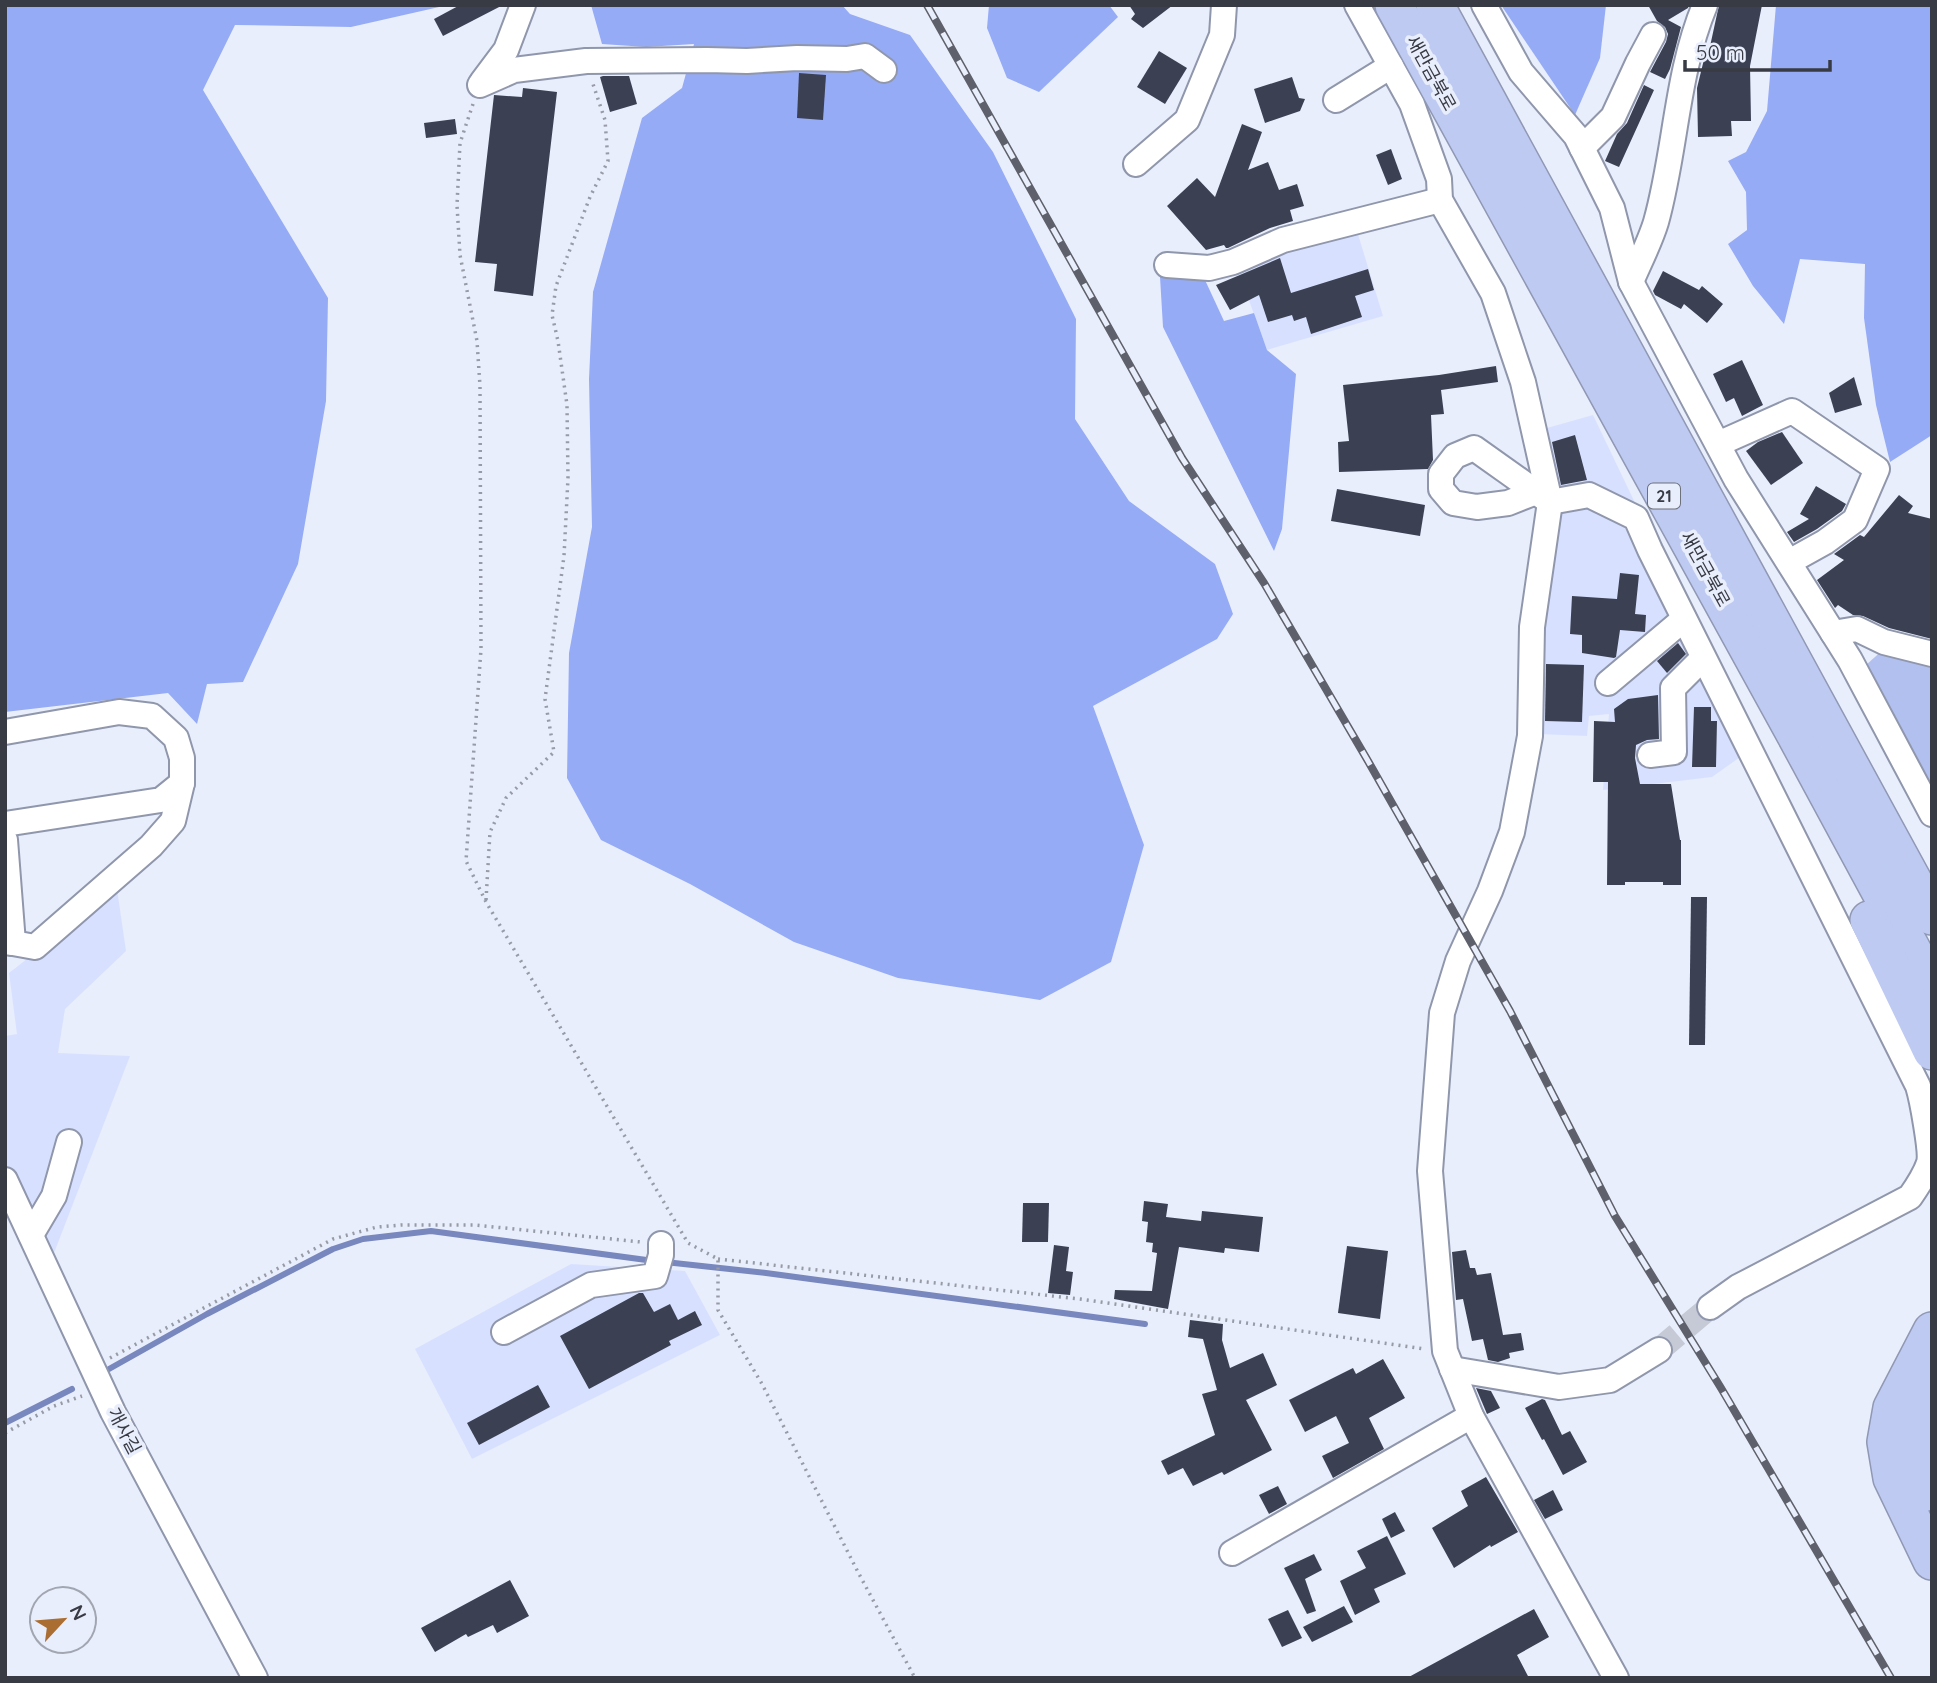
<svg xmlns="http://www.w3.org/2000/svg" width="1937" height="1683" viewBox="0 0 1937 1683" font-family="Quicksand,'Noto Sans KR',sans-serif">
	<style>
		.built { fill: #d7e1ff }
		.green { fill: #b2c0ef }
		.forest { fill: #96abf6 }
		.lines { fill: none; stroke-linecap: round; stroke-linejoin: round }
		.stream { stroke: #7887be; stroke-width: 6 }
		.building { fill: #3b4153 }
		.minor-tunnel { stroke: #c6cad7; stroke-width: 24; stroke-dasharray: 24 12; stroke-linecap: butt }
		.minor-casing { stroke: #9097ac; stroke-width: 28 }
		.highway-casing { stroke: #8f98b4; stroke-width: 40 }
		.path { stroke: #979ba7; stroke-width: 3.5; stroke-dasharray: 2 5; stroke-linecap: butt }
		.minor { stroke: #fff; stroke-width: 24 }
		.highway { stroke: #becaf1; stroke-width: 37 }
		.rail-casing { stroke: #5e616b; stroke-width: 8 }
		.rail { stroke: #e9eefc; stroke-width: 5; stroke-dasharray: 16; stroke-linecap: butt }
		.labels { text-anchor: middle; stroke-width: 7; stroke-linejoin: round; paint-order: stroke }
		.shield { fill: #e9eefc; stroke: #6d717b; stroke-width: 2 }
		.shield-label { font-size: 16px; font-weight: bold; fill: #383b44 }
		.street-label { font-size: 18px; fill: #383b44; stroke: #e9eefc }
	</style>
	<rect width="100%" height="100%" fill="#e9eefc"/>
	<g class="built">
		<path d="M1357,231L1383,316L1267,350L1238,270L1244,264Z"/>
		<path d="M1593,415L1637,507L1743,755L1712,777L1603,790L1609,714L1589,716L1587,736L1538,734L1540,430Z"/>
		<path d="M117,889L126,951L65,1009L58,1053L130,1056L54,1253L5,1165V1036L17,1034L9,973Z"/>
		<path d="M571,1264L685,1271L720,1335L472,1459L415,1349Z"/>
	</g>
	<path class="green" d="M1885,648L1932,665V789L1866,665Z"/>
	<g class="forest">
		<path d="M5,5H448L351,27L235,25L203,90L328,298L326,401L298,564L243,682L207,684L197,724L168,693L5,712Z"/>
		<path d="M591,5H842L850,14L910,35L993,152L1076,319L1075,419L1129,501L1215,564L1233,614L1217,639L1093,706L1144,845L1111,962L1040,1000L898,978L794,942L690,884L601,840L567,778L569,653L592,527L589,379L593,292L642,118L682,88L694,44L646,47L602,44Z"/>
		<path d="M989,5H1109L1118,17L1039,92L1007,78L987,28Z"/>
		<path d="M1606,5L1600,58L1575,115L1501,5Z"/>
		<path d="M1776,5H1932V435L1890,462L1876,405L1864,318L1865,264L1800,259L1784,324L1753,286L1728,244L1747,230L1746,192L1728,161L1746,152L1767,111Z"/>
		<path d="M1160,277L1205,280L1224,321L1254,313L1267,350L1296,374L1282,529L1274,551L1163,327Z"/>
	</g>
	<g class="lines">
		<g class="stream">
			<path d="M665,1262L766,1273L1145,1324"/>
			<path d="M109,1369L207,1314L333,1249L363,1239L431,1231L654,1261"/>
			<path d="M5,1423L72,1389"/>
		</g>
	</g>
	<g class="building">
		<path d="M460,5H503L443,36L434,19Z"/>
		<path d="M1129,5H1173L1143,28L1131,19L1135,14Z"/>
		<path d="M1648,5H1689L1688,8L1668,20L1681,27L1670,69L1665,79L1650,72L1666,42L1668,34L1665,27L1657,21Z"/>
		<path d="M1719,5H1762L1750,66L1751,121H1731L1732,136L1698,137L1697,88L1707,47L1709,51Z"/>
		<path d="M1159,51L1187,68L1165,104L1137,87Z"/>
		<path d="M799,73L826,75L823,120L797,118Z"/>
		<path d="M603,76H629L637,104L610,112L600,77Z"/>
		<path d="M1292,77L1299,98L1305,99L1300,111L1265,123L1254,89Z"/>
		<path d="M1644,85L1654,90L1619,167L1605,161L1617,134L1627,123Z"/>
		<path d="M523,88L557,92L533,296L494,291L497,264L475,262L494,95L522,97Z"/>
		<path d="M455,119L457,134L426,138L424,123Z"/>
		<path d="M1242,124L1262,132L1248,170L1268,162L1279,190L1297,184L1304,206L1290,210L1293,221L1270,228L1228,248H1226L1224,245L1206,250L1167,206L1197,178L1215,197Z"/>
		<path d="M1391,149L1402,179L1388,185L1376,155Z"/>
		<path d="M1280,258L1291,293L1368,269L1374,290L1355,296L1362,317L1311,334L1306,317L1294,321L1292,315L1268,322L1259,295L1230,310L1216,285Z"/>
		<path d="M1663,271L1699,290L1702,286L1723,304L1707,323L1684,304L1681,309L1655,295L1653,291Z"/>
		<path d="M1742,360L1763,405L1742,416L1734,398L1726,402L1713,374Z"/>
		<path d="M1496,366L1498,382L1441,390L1444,414L1431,415L1433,460L1428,469L1339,472L1338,442L1349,441L1343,385L1439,375Z"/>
		<path d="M1854,377L1862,405L1835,413L1829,393Z"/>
		<path d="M1782,432L1803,463L1771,485L1746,451L1758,442Z"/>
		<path d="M1575,435L1587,480L1561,485L1552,442Z"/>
		<path d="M1816,486L1846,504L1842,511L1817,529L1794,542L1787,532L1809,519L1800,514Z"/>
		<path d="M1337,489L1425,505L1420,536L1331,521Z"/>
		<path d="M1899,495L1913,506L1908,513L1932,519V639L1889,628L1863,616L1853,615L1838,605L1835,608L1817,580L1844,560L1834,554L1860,535L1864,537Z"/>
		<path d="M1620,573L1639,575L1635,614L1646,615L1645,632L1620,630L1616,657L1614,658L1582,653V635L1570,634L1572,596L1617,599Z"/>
		<path d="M1678,643L1686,654L1667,673L1657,661Z"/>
		<path d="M1546,664L1584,665L1582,722L1545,721Z"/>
		<path d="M1658,695L1659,739L1647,740L1636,745L1635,758L1640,784H1671L1680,840H1681V885H1663V882H1625V885H1607L1608,782H1593L1594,721L1615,722L1614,709L1628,699Z"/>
		<path d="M1694,707H1711V721H1717L1716,767H1692Z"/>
		<path d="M1691,897H1707L1705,1045H1689Z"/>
		<path d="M1144,1201L1168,1204L1166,1217L1201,1221L1202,1211L1263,1217L1259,1252L1225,1248L1224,1253L1179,1247L1168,1309L1114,1299L1115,1290L1152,1291L1157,1253L1152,1252L1153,1243L1146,1242L1148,1222L1142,1221Z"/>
		<path d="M1023,1203H1049L1048,1242H1022Z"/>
		<path d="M1054,1245L1069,1247L1066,1271L1073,1272L1070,1295L1048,1293Z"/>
		<path d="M1347,1246L1388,1251L1380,1319L1338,1313Z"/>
		<path d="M1466,1250L1470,1268H1475L1477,1275L1491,1273L1503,1335L1521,1333L1524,1350L1509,1353L1510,1358L1498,1362L1488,1360L1483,1339L1472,1341L1463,1299L1456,1300L1452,1252Z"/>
		<path d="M639,1293H643L654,1312L670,1304L678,1320L695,1311L702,1325L669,1341L671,1345L589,1389L560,1336Z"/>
		<path d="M1190,1320L1223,1324L1222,1340L1230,1368L1263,1353L1277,1385L1246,1400L1272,1450L1224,1475L1222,1472L1193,1486L1183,1468L1168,1475L1161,1461L1215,1435L1202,1394L1217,1390L1203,1339L1188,1337Z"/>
		<path d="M1383,1359L1405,1398L1369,1418L1384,1449L1333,1478L1322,1456L1349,1443L1336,1416L1305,1432L1289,1400L1353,1368L1356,1374Z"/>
		<path d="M538,1385L550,1407L479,1445L467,1423Z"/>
		<path d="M1476,1388L1491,1391L1500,1408L1487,1414Z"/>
		<path d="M1542,1399L1545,1400L1562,1435L1570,1431L1587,1462L1563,1475L1544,1439L1542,1440L1525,1408Z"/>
		<path d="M1486,1477L1518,1532L1491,1547L1490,1545L1454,1568L1432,1528L1468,1506L1461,1491Z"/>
		<path d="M1278,1486L1287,1504L1269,1514L1259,1495Z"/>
		<path d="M1553,1490L1563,1510L1545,1519L1534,1500Z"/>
		<path d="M1395,1512L1405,1531L1391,1538L1382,1519Z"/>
		<path d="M1387,1536L1406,1574L1374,1589L1380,1602L1355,1615L1340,1581L1366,1568L1357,1551Z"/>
		<path d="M1314,1554L1322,1570L1305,1579L1316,1611L1307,1614L1284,1568Z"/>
		<path d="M510,1580L529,1616L497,1633L493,1625L468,1637L466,1634L435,1652L421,1628Z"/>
		<path d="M1344,1606L1353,1622L1312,1642L1303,1627Z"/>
		<path d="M1534,1609L1549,1637L1517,1655L1529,1678H1407Z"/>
		<path d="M1288,1610L1302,1638L1282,1647L1268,1619Z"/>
	</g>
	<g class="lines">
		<path class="minor-tunnel" d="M1659,1350L1710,1307"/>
		<g class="minor-casing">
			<g id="minor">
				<path d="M1357,5L1412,104L1439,179L1440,200L1493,293L1523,382L1550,502L1532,627L1530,736L1512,832L1490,891L1458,961L1442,1013L1430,1171L1445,1351L1471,1416L1616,1678"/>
				<path d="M1484,5L1521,72L1576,136L1612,208L1631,282L1736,479L1850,660L1932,814"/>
				<path d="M482,82L506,50L523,5"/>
				<path d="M480,85L514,70L586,61L707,60L747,61L797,58L847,59L865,56L884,70"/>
				<path d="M1336,100L1391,66"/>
				<path d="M1582,148L1613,117L1638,63L1653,35"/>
				<path d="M1136,164L1187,120L1222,35L1224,5"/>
				<path d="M1167,265L1209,268L1233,262L1283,240L1440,200"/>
				<path d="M1631,282C1639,263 1650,242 1656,222C1676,151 1676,74 1705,5"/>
				<path d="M1718,444L1792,411L1877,469L1855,520L1825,542L1789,562"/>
				<path d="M1536,492L1508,503L1477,507L1453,503L1441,489V474L1455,456L1474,448L1550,502L1589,495L1636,518L1650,550L1918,1086C1922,1099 1932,1152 1929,1163C1925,1175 1917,1187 1910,1197L1738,1287L1710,1307"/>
				<path d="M1833,633L1857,629L1884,642L1932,654"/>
				<path d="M1608,683L1684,619"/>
				<path d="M5,732L119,712L152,716L176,738L182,758V783L161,800L5,824"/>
				<path d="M1650,755L1674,752L1673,688L1703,658"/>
				<path d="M5,840L13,943L5,942"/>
				<path d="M13,943L35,947L151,846L173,821L182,783"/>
				<path d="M5,1180L113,1412L255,1678"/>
				<path d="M31,1235L54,1196L69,1142"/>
				<path d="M504,1332L591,1285L655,1276L661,1255V1244"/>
				<path d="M1452,1369L1559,1387L1610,1380L1659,1350"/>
				<path d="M1232,1553L1471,1416"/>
			</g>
		</g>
		<g class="highway-casing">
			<g id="highway">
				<path d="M1394,5L1792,728L1932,987"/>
				<path d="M1435,5L1932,916"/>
				<path d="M1869,920L1932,1051"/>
				<path d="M1932,1331L1892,1408L1886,1442L1892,1478L1932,1561"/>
				<path d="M1923,1493L1920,1487C1913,1448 1907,1419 1931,1385"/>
			</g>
		</g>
		<g class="path">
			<path d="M473,104L460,143L457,205L460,255L477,341L480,386L481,649L466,861L486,902L688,1243L718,1259V1310L762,1384L859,1574L915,1678"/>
			<path d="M486,900L490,832L506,798L554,752L545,699L564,556L568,478L567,405L558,341L552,315L556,286L590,197L608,161L605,120L592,81"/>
			<path d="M718,1259L1080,1299L1425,1349"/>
			<path d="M110,1358L333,1239L377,1227L402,1225H475L641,1242"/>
			<path d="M5,1433L54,1406L82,1396"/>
		</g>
		<use href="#minor" class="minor"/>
		<use href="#highway" class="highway"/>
		<g class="rail-casing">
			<path id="rail" d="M927,5L1182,458L1264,583L1368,761L1510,1011L1615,1216L1721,1388L1891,1678"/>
		</g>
		<use href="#rail" class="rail"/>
	</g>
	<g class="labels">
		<rect class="shield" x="1648" y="483.5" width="32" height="25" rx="5"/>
		<g class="shield-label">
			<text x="1664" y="502">21</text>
		</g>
		<g class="street-label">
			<text transform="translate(1431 73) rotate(61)" y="6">새만금북로</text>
			<text transform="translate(1705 569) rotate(61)" y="6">새만금북로</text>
			<text transform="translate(124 1431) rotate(62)" y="6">개사길</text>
		</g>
	</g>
	<rect width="1937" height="1683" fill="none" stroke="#383b44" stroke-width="14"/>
	<g transform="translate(63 1620) rotate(64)"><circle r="33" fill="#e9eefc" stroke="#a2a6b2" stroke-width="2"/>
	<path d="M0-5L12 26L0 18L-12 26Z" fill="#ab6e32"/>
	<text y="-10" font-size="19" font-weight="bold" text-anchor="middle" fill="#383b44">N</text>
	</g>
	<path d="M1685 60v10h145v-10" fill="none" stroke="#383b44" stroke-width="3.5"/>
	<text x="1696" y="60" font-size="21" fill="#383b44" stroke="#e9eefc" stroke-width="5" paint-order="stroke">50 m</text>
</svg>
